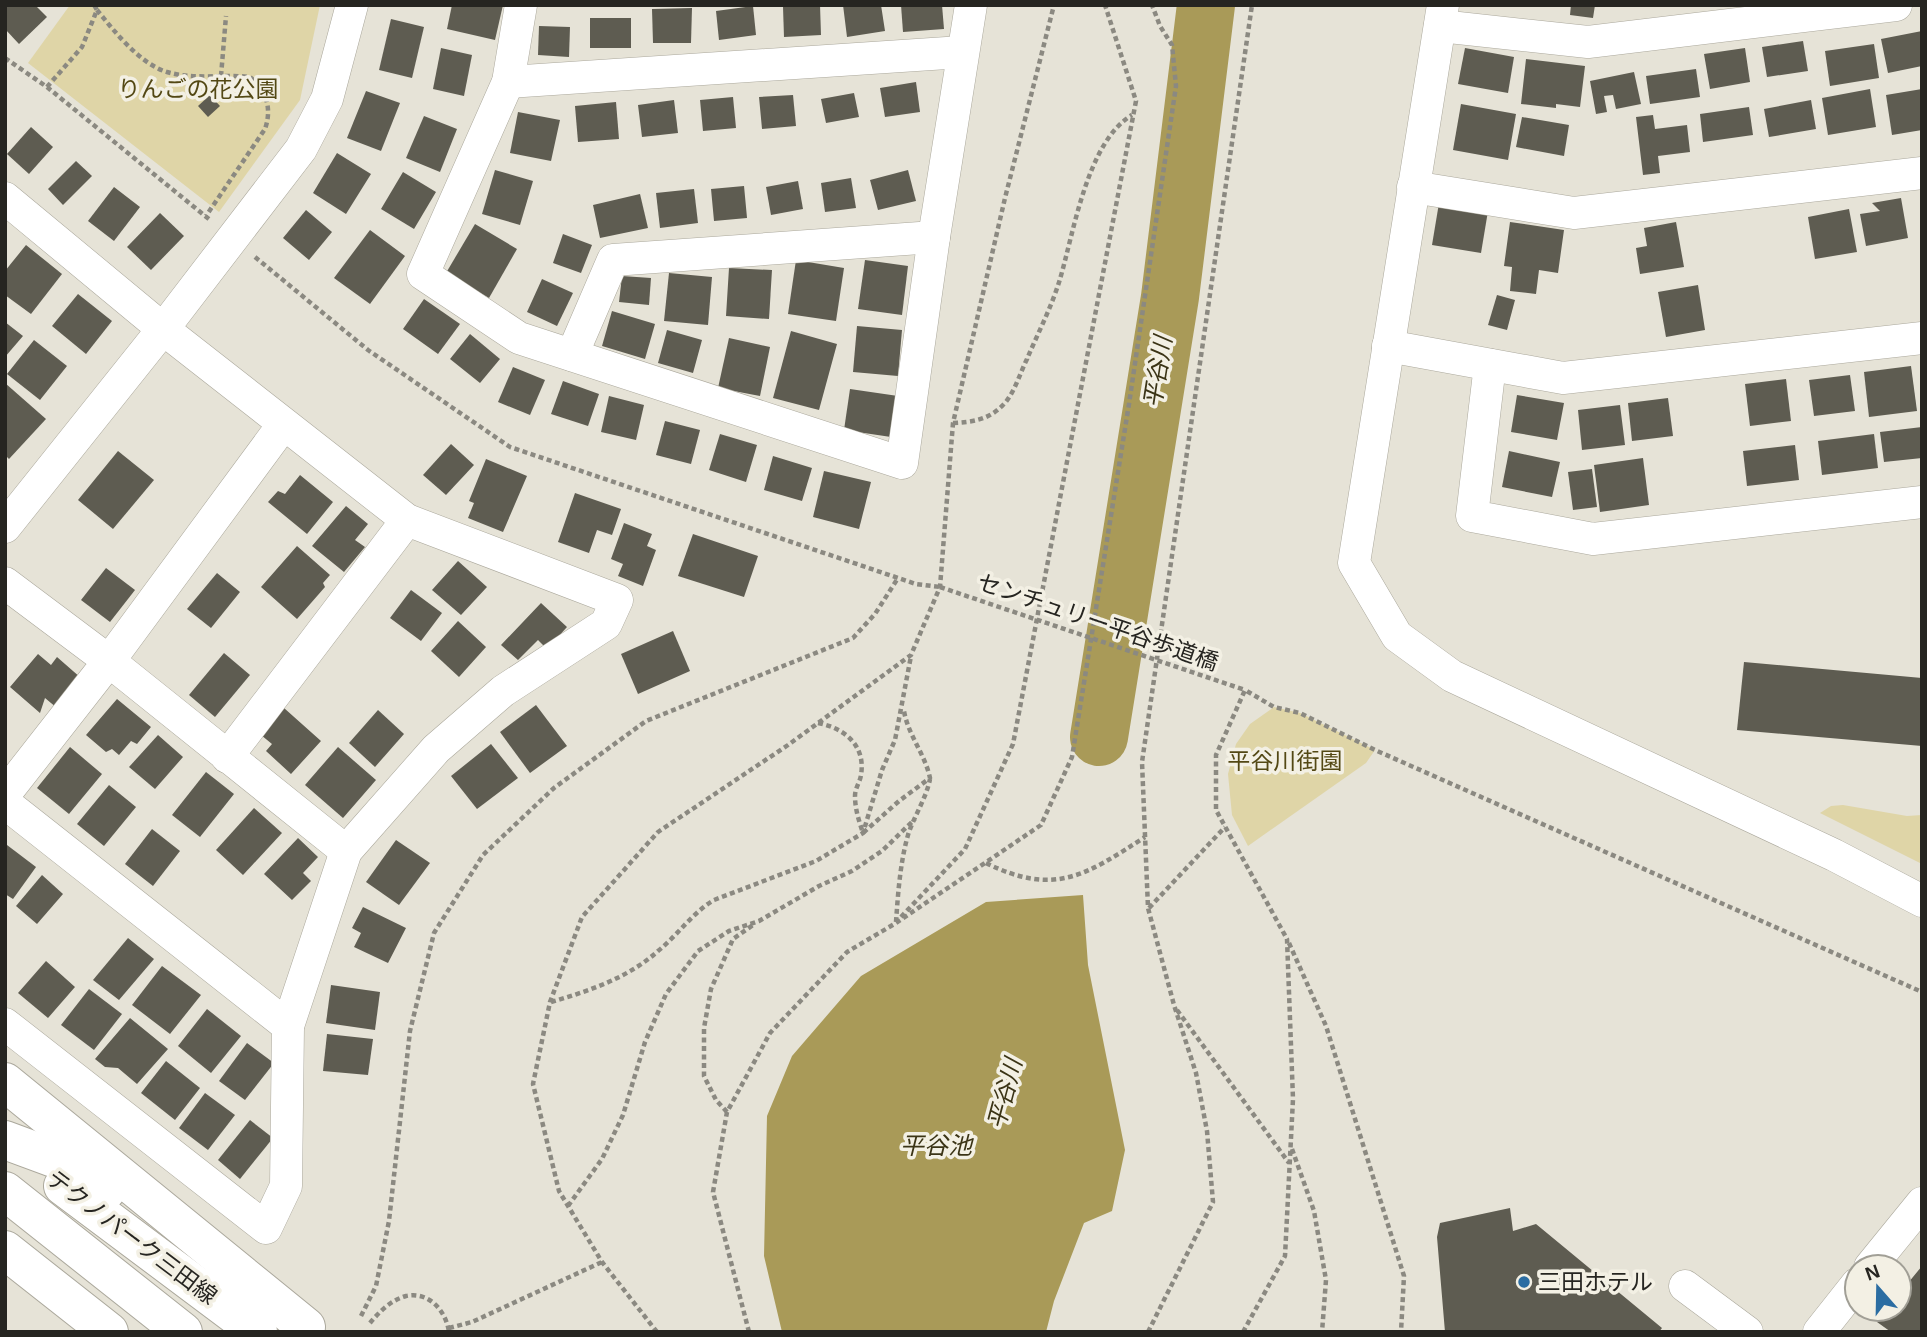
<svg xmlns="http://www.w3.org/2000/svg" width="1927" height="1337" viewBox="0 0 1927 1337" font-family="Helvetica,'Noto Sans JP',sans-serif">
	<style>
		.green { fill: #dfd5a7 }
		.water { fill: #a99a58 }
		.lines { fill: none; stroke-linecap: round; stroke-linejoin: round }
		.river { stroke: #a99a58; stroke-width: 58 }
		.building { fill: #5e5c51 }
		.minor-casing { stroke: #aba89c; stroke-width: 33 }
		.major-casing { stroke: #aba89c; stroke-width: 40 }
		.path { stroke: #8b8981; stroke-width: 4.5; stroke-dasharray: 5 3.5; stroke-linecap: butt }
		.minor { stroke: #fff; stroke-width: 32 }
		.major { stroke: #fff; stroke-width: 38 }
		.path-bridge { stroke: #8b8981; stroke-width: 4.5; stroke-dasharray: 5 3.5; stroke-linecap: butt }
		.poi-dot { fill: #2b6da2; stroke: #f3f0e4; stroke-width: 2.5 }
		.labels { text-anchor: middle; stroke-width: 7; stroke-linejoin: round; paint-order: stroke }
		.park-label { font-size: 23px; fill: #534814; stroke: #f3f0e4 }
		.street-label { font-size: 23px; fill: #262521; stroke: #f3f0e4 }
		.poi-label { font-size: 23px; fill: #262521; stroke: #f3f0e4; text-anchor: start }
		.water-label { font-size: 24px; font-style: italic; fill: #3b3416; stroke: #f3f0e4 }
	</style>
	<rect width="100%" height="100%" fill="#e6e3d7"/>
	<g class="green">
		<path d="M70,5H320L300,100L219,212L28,63Z"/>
		<path d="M1274,707L1300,713L1375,750L1366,763L1248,846L1232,815L1228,774L1236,744L1250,724Z"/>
		<path d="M1843,805L1907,816L1922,815V864L1820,813L1831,806Z"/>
	</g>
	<path class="water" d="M1083,895L1088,965L1125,1150L1112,1211L1084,1223L1054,1301L1046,1332H782L764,1256L767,1116L792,1056L861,976L986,902Z"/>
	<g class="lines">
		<path class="river" d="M1099,737L1170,297L1206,5"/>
	</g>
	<g class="building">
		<path d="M5,5H35L47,17L19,44L5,29Z"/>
		<path d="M452,5H503L495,40L447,29Z"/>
		<path d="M820,5L821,35L784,37L783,7Z"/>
		<path d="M843,5H881L885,31L847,37Z"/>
		<path d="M901,5H942L944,29L903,32Z"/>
		<path d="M1571,5H1595L1593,18L1570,15Z"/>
		<path d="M753,6L756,35L719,40L716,11Z"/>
		<path d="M692,8L691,43H653L652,9Z"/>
		<rect x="590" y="18" width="41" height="30"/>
		<path d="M391,19L424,27L412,78L379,70Z"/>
		<path d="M539,26L570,27L569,57L538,55Z"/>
		<path d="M1922,31V66L1888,73L1881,39Z"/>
		<path d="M1803,41L1808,71L1767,77L1762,47Z"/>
		<path d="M1874,44L1879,78L1830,86L1825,51Z"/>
		<path d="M441,48L472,55L464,96L433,89Z"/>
		<path d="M1465,48L1514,57L1508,93L1458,84Z"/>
		<path d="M1745,48L1750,82L1710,89L1704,54Z"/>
		<path d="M1526,59L1585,66L1580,107L1556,104V108L1521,104Z"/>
		<path d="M1696,69L1700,97L1650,104L1646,76Z"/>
		<path d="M1634,72L1641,104L1616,109L1613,95L1604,96L1607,112L1596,114L1590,81Z"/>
		<path d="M916,82L920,112L885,117L880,88Z"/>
		<path d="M1870,89L1876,127L1828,135L1822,98Z"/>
		<path d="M1922,89V130L1892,135L1886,95Z"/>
		<path d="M366,91L400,103L381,151L347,138Z"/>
		<path d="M854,93L859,117L826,123L821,99Z"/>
		<path d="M210,95L220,106L208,117L198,106Z"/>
		<path d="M793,95L796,126L762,129L759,97Z"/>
		<path d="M733,97L736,128L703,131L700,100Z"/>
		<path d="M674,100L678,133L642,137L638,105Z"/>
		<path d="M1811,100L1816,129L1769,137L1764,109Z"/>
		<path d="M616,102L619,139L578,142L575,106Z"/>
		<path d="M1461,104L1516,114L1508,160L1453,150Z"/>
		<path d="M1749,107L1753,135L1703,142L1700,114Z"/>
		<path d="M518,112L560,120L551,161L510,153Z"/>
		<path d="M1653,115L1655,129L1687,125L1690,152L1658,156L1660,173L1643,175L1636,117Z"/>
		<path d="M424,116L457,129L440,172L406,158Z"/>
		<path d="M1522,117L1569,125L1564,156L1516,147Z"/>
		<path d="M31,127L53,147L29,174L7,154Z"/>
		<path d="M337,153L371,174L346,214L313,193Z"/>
		<path d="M76,161L92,176L63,205L48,189Z"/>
		<path d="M495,170L533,181L520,225L482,214Z"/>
		<path d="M908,170L916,201L878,210L870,180Z"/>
		<path d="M403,172L436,192L414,229L381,209Z"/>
		<path d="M851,178L856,208L825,212L821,183Z"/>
		<path d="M798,181L803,209L771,215L766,187Z"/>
		<path d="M744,186L747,218L714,221L711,189Z"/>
		<path d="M114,187L140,207L114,241L88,221Z"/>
		<path d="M694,189L698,223L660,228L656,193Z"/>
		<path d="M640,194L648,228L600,238L593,205Z"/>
		<path d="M1901,198L1908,238L1866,246L1860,214L1880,211L1872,203Z"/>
		<path d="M1439,203L1488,211L1481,253L1432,245Z"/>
		<path d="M1849,209L1857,252L1815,259L1808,217Z"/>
		<path d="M306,210L332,232L309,260L283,238Z"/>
		<path d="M160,213L184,236L151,270L127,247Z"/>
		<path d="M1510,222L1564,230L1558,273L1539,270L1536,294L1510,291L1512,267L1504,266Z"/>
		<path d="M1676,222L1684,267L1640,274L1636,248L1647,246L1644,228Z"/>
		<path d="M475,224L517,249L489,298L446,273Z"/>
		<path d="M370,230L405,256L370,304L334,278Z"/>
		<path d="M563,234L592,245L581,273L553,263Z"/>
		<path d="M26,245L62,274L31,314L5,295V271Z"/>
		<path d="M796,260L844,268L836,321L788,314Z"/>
		<path d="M865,260L908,266L902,315L858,309Z"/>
		<path d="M729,268L772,270L769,319L726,316Z"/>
		<path d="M669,273L712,277L708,325L664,321Z"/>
		<path d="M622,276L651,278L649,305L619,302Z"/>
		<path d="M542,279L573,293L557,326L527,312Z"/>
		<path d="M1698,285L1705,330L1666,337L1658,292Z"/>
		<path d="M78,294L112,321L86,354L52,326Z"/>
		<path d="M1497,295L1515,300L1507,330L1488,325Z"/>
		<path d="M424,299L460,324L438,354L403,329Z"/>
		<path d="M612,311L655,324L645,359L602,346Z"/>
		<path d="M5,322L23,336L5,357Z"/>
		<path d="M857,326L902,330L898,376L853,372Z"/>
		<path d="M667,330L702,340L693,373L658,363Z"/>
		<path d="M791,331L837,344L819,410L773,398Z"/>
		<path d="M470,334L500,359L480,383L450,359Z"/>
		<path d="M729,338L770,347L760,396L718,388Z"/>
		<path d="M34,340L67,366L40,400L7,374Z"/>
		<path d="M1911,366L1917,411L1869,417L1864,372Z"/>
		<path d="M513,367L545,380L530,415L498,402Z"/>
		<path d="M1850,375L1855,411L1814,416L1809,380Z"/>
		<path d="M1786,379L1791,421L1750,426L1745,384Z"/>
		<path d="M563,381L599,394L588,426L551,414Z"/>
		<path d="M5,383L46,419L9,459L5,455Z"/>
		<path d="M850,389L898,396L891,437L844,430Z"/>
		<path d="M1517,395L1564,403L1557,440L1511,432Z"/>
		<path d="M609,396L644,405L636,440L601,432Z"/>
		<path d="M1668,398L1673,436L1632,441L1628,403Z"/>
		<path d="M1620,405L1625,445L1582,450L1578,410Z"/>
		<path d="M665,421L700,430L691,464L656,455Z"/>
		<path d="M1922,427V458L1884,462L1880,432Z"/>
		<path d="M720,434L757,445L746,482L709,470Z"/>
		<path d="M1874,434L1878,468L1822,475L1818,441Z"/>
		<path d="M451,444L474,465L446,495L423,475Z"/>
		<path d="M1795,445L1799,480L1747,486L1743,451Z"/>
		<path d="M118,451L154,480L113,529L78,500Z"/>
		<path d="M1509,451L1560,462L1552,497L1502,487Z"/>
		<path d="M773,456L812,468L802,501L764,490Z"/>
		<path d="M1643,458L1649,505L1600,512L1594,465Z"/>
		<path d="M486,459L527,476L503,532L468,518L474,503L469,501Z"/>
		<path d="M1592,469L1597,507L1573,510L1568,472Z"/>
		<path d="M824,471L871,482L859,529L813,517Z"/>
		<path d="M300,475L333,502L307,534L268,502L278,491L285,494Z"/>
		<path d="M575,493L621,509L612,535L597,530L589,553L558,542Z"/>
		<path d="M346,506L368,524L355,540L365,547L344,572L312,546Z"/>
		<path d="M624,523L652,534L647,546L656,550L643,586L618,576L623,564L611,559Z"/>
		<path d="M693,534L758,556L744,597L678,576Z"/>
		<path d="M297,546L330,575L323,583L325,587L297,619L261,587Z"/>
		<path d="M458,561L487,587L461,615L432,590Z"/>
		<path d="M106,568L135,590L110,622L81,600Z"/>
		<path d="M217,573L240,592L211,628L187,609Z"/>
		<path d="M411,590L442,613L421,641L390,618Z"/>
		<path d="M541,603L567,627L547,649L538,640L518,660L501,645Z"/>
		<path d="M458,621L486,647L459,677L431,651Z"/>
		<path d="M673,631L690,671L638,694L621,654Z"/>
		<path d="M224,653L250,675L215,717L189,695Z"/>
		<path d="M38,654L51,665L57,657L81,678L57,708L45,698L40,713L10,687Z"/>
		<path d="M1744,662L1922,678V746L1737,730Z"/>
		<path d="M117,699L151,727L137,744L131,741L119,755L112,749L106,752L86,735Z"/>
		<path d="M536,705L567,746L530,773L500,732Z"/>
		<path d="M284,708L321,741L291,774L266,751L272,744L261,735Z"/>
		<path d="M378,710L404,734L375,767L349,743Z"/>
		<path d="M158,735L183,757L155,789L129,767Z"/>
		<path d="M491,744L518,778L477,809L451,776Z"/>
		<path d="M70,747L102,774L69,814L37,788Z"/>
		<path d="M338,747L376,780L343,818L305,785Z"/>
		<path d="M206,772L234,794L200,837L172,815Z"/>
		<path d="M109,785L136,807L104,846L77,824Z"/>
		<path d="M254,808L282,833L243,875L216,850Z"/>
		<path d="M152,829L180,851L153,886L125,864Z"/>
		<path d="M298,838L318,857L303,873L311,881L292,900L264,874Z"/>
		<path d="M396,840L430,863L399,905L366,882Z"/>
		<path d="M7,845L36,867L13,899L5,894Z"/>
		<path d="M42,875L63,894L37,924L16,906Z"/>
		<path d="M363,907L406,928L388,963L354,947L361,933L352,928Z"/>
		<path d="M128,938L154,959L119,1000L93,980Z"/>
		<path d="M46,961L75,987L48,1018L18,993Z"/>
		<path d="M162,966L201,995L170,1034L132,1005Z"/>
		<path d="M331,985L380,992L375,1030L326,1023Z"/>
		<path d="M89,989L122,1014L94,1050L61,1025Z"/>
		<path d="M207,1009L241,1036L211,1073L178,1046Z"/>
		<path d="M130,1018L168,1049L137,1084L118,1068L105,1067L95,1059Z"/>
		<path d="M327,1034L373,1039L368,1075L323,1071Z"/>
		<path d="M247,1043L274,1063L245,1100L219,1081Z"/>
		<path d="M166,1061L200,1088L175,1120L141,1093Z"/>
		<path d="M205,1093L235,1115L208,1150L179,1128Z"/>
		<path d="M250,1120L273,1138L240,1179L218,1160Z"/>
		<path d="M1510,1208L1513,1231L1536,1224L1662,1328L1659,1332H1445L1437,1237L1440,1223Z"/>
		<path d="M1922,1266V1332H1891L1877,1322L1887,1309H1899V1294Z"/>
	</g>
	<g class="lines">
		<g class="minor-casing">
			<g id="minor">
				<path d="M521,5L508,82L423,274L519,338L902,463L934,237L971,5"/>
				<path d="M1443,5L1354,563L1397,636L1452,676L1834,855L1922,901"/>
				<path d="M1440,26L1588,42L1896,5"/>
				<path d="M508,82L962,52"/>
				<path d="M1413,187L1574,213L1922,173"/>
				<path d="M5,198L163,329L407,520L617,600L606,624L503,691L436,749L346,851L288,1026L286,1186L266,1228L5,1024"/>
				<path d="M1388,346L1563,378L1922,338"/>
				<path d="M572,355L613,260L934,237"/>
				<path d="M1490,365L1472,516L1593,539L1922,502"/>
				<path d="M283,425L109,661L346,851"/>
				<path d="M5,527L163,329L301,149L327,99L352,5"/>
				<path d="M5,583L109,661L5,794"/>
				<path d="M227,757L407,520"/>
				<path d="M5,803L288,1026"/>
				<path d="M1870,1267L1922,1203"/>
				<path d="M1685,1286L1747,1332"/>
				<path d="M1819,1332L1857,1284"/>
			</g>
		</g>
		<g class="major-casing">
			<g id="major">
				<path d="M5,1082L306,1327"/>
				<path d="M5,1140L67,1163L106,1191"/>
				<path d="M63,1186L258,1332"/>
				<path d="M5,1191L183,1332"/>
				<path d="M5,1250L109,1332"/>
			</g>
		</g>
		<g class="path">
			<path d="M97,10C114,31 140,64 167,72C193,80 223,74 250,77C267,91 272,109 265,129L206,216"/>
			<path d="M5,58L47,87L210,220"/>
			<path d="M221,76L226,16"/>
			<path d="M47,87L82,47L97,10L94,5"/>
			<path d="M255,257L368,350L510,447L916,584L940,587"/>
			<path d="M953,423C972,422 988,420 1002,406C1014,395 1020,373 1027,359C1038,333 1052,306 1060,279C1074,232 1087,142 1132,115"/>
			<path d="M818,723C844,728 866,745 861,775C860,782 855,788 855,796C855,809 859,821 863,833L899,801L930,778C925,754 908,735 904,711"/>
			<path d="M986,863C1055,897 1086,875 1145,837"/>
			<path d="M1149,908L1225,827"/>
			<path d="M901,917L965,849L1013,744L1136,101L1105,5"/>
			<path d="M896,922C898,894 900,863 908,835C914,816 926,799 930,779"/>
			<path d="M1289,943L1326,1026L1404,1276L1401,1332"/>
			<path d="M551,1002C589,991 628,978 658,951C678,935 692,913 714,900L816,861L863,833L882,770L895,740L911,656"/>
			<path d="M1177,1010L1289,1163"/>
			<path d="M727,1112L716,1100L704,1076V1028L711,989L733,939L753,925"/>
			<path d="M1292,1149L1314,1211L1326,1280L1322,1332"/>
			<path d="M568,1206L602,1159L623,1115L645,1042L666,994L698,951L729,931L759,921L819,886L852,871L882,851L915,819"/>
			<path d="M361,1316L376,1286L389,1221L410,1031L434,933L483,855L554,788L646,721L853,638L875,614L898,578"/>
			<path d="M370,1323C379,1312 391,1300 406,1296C429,1291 446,1311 449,1332"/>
			<path d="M449,1328L472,1322L602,1262"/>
			<path d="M657,1332L602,1262L559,1191L533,1084L550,1002L582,917L658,832L788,745L911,655L940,587L953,423L1005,198L1054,5"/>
			<path d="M749,1332L713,1192L727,1112L770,1033L847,952L896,923L1041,825L1072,757L1129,404L1176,86L1172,45L1160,26L1152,5"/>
			<path d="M1148,1332L1213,1202L1207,1131L1196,1073L1174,1005L1148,908L1142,762L1252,5"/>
			<path d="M1243,1332L1285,1256L1293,1099L1287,939L1216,810V755L1245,690L1274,707L1300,713L1375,750L1922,992"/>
		</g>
		<use href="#minor" class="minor"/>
		<use href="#major" class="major"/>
		<path class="path-bridge" d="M940,587L1245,690"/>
	</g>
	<circle class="poi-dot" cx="1524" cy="1282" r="7"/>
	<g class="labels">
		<g class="park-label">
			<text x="198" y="97">りんごの花公園</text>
			<text x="1285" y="769">平谷川街園</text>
		</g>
		<g class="street-label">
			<text transform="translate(1098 622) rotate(19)" y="8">センチュリー平谷歩道橋</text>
			<text transform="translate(132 1237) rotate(37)" y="8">テクノパーク三田線</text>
		</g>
		<g class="poi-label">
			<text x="1538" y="1290">三田ホテル</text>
		</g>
		<g class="water-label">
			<text transform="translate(1158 372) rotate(-81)" y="8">平谷川</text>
			<text transform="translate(1005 1094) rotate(-75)" y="8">平谷川</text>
			<text x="936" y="1154">平谷池</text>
		</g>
	</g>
	<rect width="1927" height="1337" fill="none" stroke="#262521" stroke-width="14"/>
	<g transform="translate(1878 1288) rotate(340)"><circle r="33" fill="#f3f0e4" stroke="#a19f96" stroke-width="2"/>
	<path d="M0-5L12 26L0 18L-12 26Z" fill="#2b6da2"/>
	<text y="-10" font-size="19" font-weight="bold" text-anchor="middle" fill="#262521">N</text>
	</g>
</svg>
